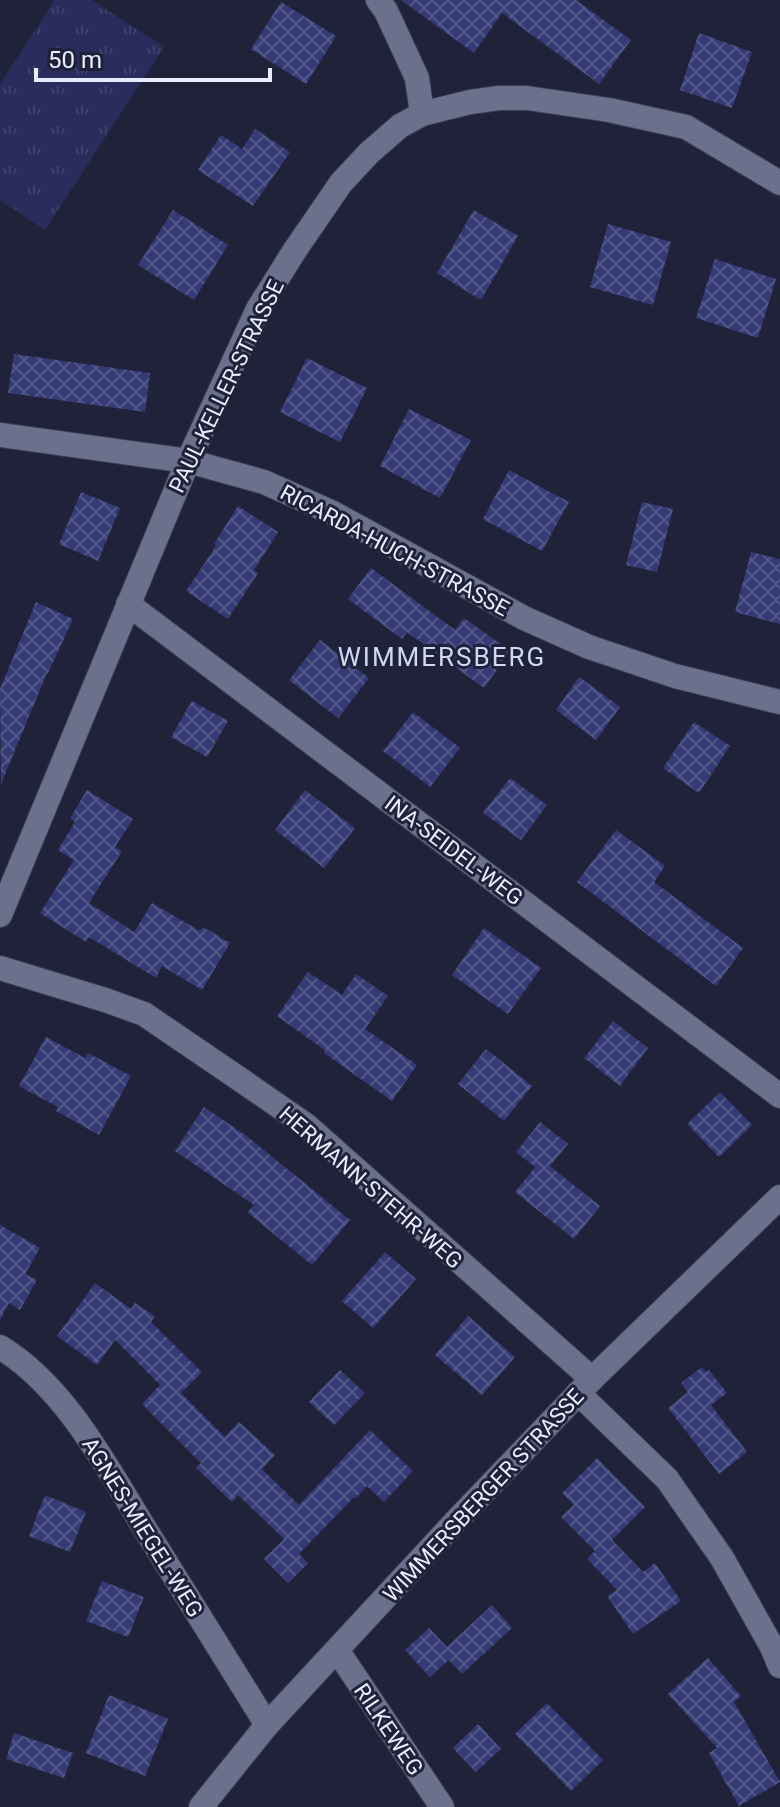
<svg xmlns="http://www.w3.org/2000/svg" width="780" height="1807" viewBox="0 0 780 1807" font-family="Roboto,sans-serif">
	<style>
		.grass { fill: url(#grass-tufts) }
		.building { fill: url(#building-cross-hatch) }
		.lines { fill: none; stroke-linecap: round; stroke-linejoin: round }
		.minor-casing { stroke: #3a3d51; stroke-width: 26 }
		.minor { stroke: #6b708d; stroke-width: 24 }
		.labels { text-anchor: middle; stroke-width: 6; stroke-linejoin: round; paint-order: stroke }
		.street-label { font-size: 22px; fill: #e9edfd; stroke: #1f2239 }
		.quarter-label { font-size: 26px; letter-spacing: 2px; fill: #d1d7f7; stroke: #1f2239 }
	</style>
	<defs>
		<pattern id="grass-tufts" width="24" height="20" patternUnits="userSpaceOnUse" patternTransform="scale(2)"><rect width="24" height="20" fill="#292d5b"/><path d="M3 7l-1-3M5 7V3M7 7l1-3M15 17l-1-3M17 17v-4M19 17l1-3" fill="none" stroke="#3e426b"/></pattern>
		<pattern id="building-cross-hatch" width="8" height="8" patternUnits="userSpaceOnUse" patternTransform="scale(2)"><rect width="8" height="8" fill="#353a75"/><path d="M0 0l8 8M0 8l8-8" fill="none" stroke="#52578a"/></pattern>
	</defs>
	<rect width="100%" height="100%" fill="#1f2239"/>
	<path class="grass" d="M55,0H92L164,47L45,230L0,200V84Z"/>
	<g class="building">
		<path d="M401,0H576L631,40L599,84L502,13L474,53Z"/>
		<path d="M281,2L336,36L306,84L251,49Z"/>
		<path d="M699,33L752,52L732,108L680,90Z"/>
		<path d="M255,129L290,152L253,206L198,170L221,135L242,149Z"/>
		<path d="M173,210L228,245L194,300L138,265Z"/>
		<path d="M474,210L518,236L481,300L437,273Z"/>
		<path d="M608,224L671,242L653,305L590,287Z"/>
		<path d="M715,259L776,279L758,338L696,318Z"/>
		<path d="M14,354L150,373L145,412L8,393Z"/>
		<path d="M307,358L367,388L340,442L280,412Z"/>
		<path d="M409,409L471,440L440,498L380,466Z"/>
		<path d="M509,470L569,502L542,551L483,519Z"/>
		<path d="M81,492L120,508L98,561L59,544Z"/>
		<path d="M642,502L673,509L657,572L626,565Z"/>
		<path d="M238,506L278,532L254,570L258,573L228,619L186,591L216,546L214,544Z"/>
		<path d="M751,552L780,559V624L735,612Z"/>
		<path d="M371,568L455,630L464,618L510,651L484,688L407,632L402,639L348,599Z"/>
		<path d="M36,602L73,619L48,673H47L1,784L0,689Z"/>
		<path d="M320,640L369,678L338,718L289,680Z"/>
		<path d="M579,677L620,707L596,740L556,710Z"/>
		<path d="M192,701L228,721L207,757L171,737Z"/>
		<path d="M413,712L460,748L430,787L383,751Z"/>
		<path d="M694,722L730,746L699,793L663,768Z"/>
		<path d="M510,778L547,805L521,840L483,813Z"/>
		<path d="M87,790L133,819L115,847L122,851L89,903L134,932L152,903L200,931L203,927L230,943L202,990L162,966L156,978L89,937L86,942L40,913L74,860L58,850L75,822L70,818Z"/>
		<path d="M305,790L355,828L324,868L275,830Z"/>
		<path d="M616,830L665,866L654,882L743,948L716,986L577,882Z"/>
		<path d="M484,928L541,968L508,1014L452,975Z"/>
		<path d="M308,972L342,995L356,974L388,996L365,1029L417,1065L392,1101L324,1053L326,1051L277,1016Z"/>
		<path d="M613,1021L648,1048L620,1086L584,1058Z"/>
		<path d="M46,1037L85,1058L88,1053L131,1076L99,1135L56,1111L58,1107L19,1086Z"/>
		<path d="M486,1049L532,1086L504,1121L458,1084Z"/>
		<path d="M720,1092L752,1125L719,1157L687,1124Z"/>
		<path d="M204,1107L248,1137L350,1220L312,1265L247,1212L254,1205L175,1151Z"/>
		<path d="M540,1122L568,1144L550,1166L600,1206L574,1239L515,1192L535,1167L516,1152Z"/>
		<path d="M0,1225L40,1248L25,1274L37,1280L20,1310L9,1303L0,1320Z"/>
		<path d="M385,1252L416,1279L373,1328L342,1301Z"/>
		<path d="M95,1283L131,1309L135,1303L155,1316L151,1322L202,1372L181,1393L225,1437L239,1422L275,1455L262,1469L299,1505L370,1430L413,1471L384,1502L367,1486L356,1498L354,1497L299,1554L308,1563L288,1583L264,1559L284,1539L238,1495L232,1502L196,1468L201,1463L142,1404L160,1385L115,1340L97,1365L57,1336Z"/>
		<path d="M468,1316L515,1357L482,1395L435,1355Z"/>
		<path d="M702,1367L706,1372L709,1370L727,1393L711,1405L747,1452L719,1474L668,1408L688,1392L681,1383Z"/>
		<path d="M340,1370L365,1393L334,1425L309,1402Z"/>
		<path d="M597,1458L645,1507L612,1540L643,1572L655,1563L681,1601L633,1634L607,1596L617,1590L587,1559L595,1551L561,1517L574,1505L562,1493Z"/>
		<path d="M45,1495L86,1512L70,1552L29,1536Z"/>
		<path d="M102,1581L144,1597L128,1637L86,1621Z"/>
		<path d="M492,1605L512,1628L462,1674L449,1660L430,1677L405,1650L429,1628L447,1647Z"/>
		<path d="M708,1658L741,1696L734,1702L780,1782L739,1806L709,1753L717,1748L668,1694Z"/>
		<path d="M109,1695L168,1719L145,1776L86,1753Z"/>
		<path d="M547,1703L603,1760L571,1791L515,1734Z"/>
		<path d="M478,1724L501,1749L476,1772L453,1748Z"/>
		<path d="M14,1733L73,1753L64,1778L6,1759Z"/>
	</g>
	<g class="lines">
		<g class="minor-casing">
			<g id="minor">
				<path d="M378,0L386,11L417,78L422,114"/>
				<path d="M0,435L188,461L264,482L333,513L524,618L589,647L675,676L780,702"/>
				<path d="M128,604L780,1096"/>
				<path d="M0,915L188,461L258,309L295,250L341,183L369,153L400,126L422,114L470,102L499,98H527L609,110L686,127L780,183"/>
				<path d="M0,968L105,1000L144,1014L241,1080L306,1125L592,1379"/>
				<path d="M0,1347C66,1387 107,1468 147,1532C187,1596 227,1660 267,1725"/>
				<path d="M578,1393L667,1479L722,1558L772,1647L780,1666"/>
				<path d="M337,1650L442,1807"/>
				<path d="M201,1807L267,1725L457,1520L592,1379L780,1197"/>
			</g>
		</g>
		<use href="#minor" class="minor"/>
	</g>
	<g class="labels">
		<g class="street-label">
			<text transform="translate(226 386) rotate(-64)" y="8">PAUL-KELLER-STRASSE</text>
			<text transform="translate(395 550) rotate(28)" y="8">RICARDA-HUCH-STRASSE</text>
			<text transform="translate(454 850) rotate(37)" y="8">INA-SEIDEL-WEG</text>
			<text transform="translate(371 1187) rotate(41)" y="8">HERMANN-STEHR-WEG</text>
			<text transform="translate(483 1495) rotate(-47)" y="8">WIMMERSBERGER STRASSE</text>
			<text transform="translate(143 1527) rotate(58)" y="8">AGNES-MIEGEL-WEG</text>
			<text transform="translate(389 1729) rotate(56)" y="8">RILKEWEG</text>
		</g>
		<g class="quarter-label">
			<text x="442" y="666">WIMMERSBERG</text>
		</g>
	</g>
	<path d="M36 68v12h234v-12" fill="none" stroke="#e9edfd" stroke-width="4"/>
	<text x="48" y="68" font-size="24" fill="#e9edfd" stroke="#1f2239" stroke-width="6" paint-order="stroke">50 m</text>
</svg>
